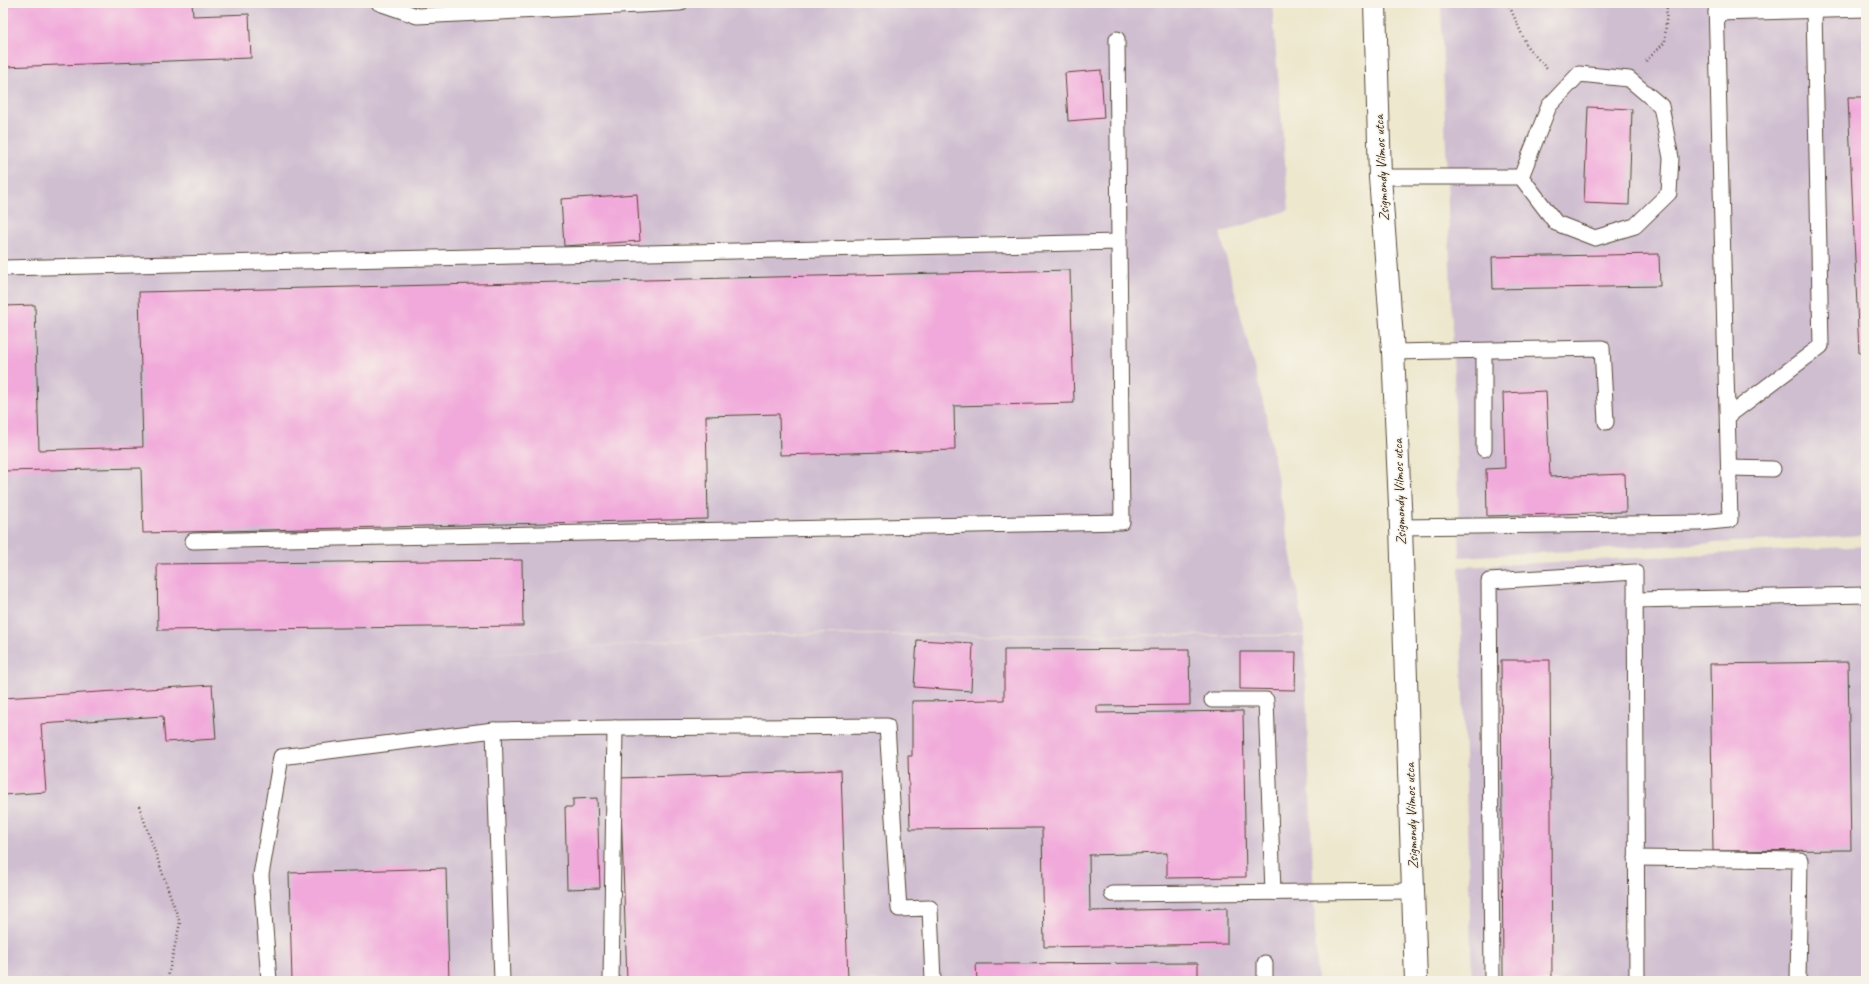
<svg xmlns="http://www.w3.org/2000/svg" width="1869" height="984" viewBox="0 0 1869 984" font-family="Caveat,sans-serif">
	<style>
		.industrial { fill: #cfbdd0 }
		.building { fill: #f1a8da }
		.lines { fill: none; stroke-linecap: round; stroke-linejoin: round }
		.service-casing { stroke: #564638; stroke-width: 17 }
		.minor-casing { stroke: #564638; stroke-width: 24 }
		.path { stroke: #564638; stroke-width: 2.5; stroke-dasharray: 1 3; stroke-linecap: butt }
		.service { stroke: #fff; stroke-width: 15 }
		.minor { stroke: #fff; stroke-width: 22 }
		.labels { text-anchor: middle; stroke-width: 3; stroke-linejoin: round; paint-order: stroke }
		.street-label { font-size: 14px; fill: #3b2a1e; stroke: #f7f3e8 }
	</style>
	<rect width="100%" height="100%" fill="#f7f3e8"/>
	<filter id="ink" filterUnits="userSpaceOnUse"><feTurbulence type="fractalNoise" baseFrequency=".025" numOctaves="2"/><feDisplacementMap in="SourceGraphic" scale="8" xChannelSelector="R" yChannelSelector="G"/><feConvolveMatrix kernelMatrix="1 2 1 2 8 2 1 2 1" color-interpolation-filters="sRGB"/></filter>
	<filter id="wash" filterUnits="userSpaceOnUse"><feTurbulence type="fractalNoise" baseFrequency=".012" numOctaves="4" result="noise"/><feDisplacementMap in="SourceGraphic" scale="16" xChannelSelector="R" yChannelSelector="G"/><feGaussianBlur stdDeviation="0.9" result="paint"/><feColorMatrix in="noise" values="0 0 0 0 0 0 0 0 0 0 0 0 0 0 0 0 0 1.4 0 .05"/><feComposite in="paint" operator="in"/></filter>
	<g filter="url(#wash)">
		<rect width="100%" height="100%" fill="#ede7cd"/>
		<g class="industrial">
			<path d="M3,3H1272L1289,210L1220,233L1266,414L1305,635L760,634L413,660L759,635L1304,636L1317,981H3Z"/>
			<path d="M1441,3H1866V535L1460,557Z"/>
			<path d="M1866,546V981H1472L1459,567Z"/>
		</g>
		<g id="blocks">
			<g class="building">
				<path d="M58,3H192L193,16L249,14L251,58L3,67V5Z"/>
				<path d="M1101,70L1104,118L1068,121L1065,73Z"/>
				<path d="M1848,97H1866V353H1859Z"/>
				<path d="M1588,107L1632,109L1629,205L1584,203Z"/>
				<path d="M637,194L640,241L564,246L561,199Z"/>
				<path d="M1659,254L1660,286L1493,289L1492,257Z"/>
				<path d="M1070,270L1074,403L954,406L955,450L780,455L779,414L706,416L708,519L143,533L141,468L3,471V306L35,305L39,450L143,447L139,292Z"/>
				<path d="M1546,391L1550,477L1625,474L1626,512L1487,516L1486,469L1505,468L1503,393Z"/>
				<path d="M522,560L523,626L158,630L157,564Z"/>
				<path d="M917,640L973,643L971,691L914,687Z"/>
				<path d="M1189,649L1190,705L1097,706V713L1243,711L1246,877L1167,878V853L1089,855L1090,911L1227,908V944L1044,947L1042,828L910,829L908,756H912V701L1004,700V650Z"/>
				<path d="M1240,652H1296L1295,690L1240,689Z"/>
				<path d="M1501,660H1550L1552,981H1503Z"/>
				<path d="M1848,662L1851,850L1713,851L1710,664Z"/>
				<path d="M212,685L216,739L165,742L163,716L41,724L46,792L3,795V698Z"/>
				<path d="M841,770L848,981H627L620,778Z"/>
				<path d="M597,798L600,888L567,889L565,807H573V799Z"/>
				<path d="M446,868L449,981H292L289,873Z"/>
				<path d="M1198,963V981H977L976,964Z"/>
			</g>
		</g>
	</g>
	<g filter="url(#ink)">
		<use href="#blocks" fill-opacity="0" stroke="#564638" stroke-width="1"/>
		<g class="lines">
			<g class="service-casing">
				<g id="service">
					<path d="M379,3L417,16L680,3"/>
					<path d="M1716,13L1866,9"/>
					<path d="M1117,39L1119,242"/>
					<path d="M1380,177H1521L1556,223L1595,238L1635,226L1669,193L1671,158L1661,106L1629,79L1579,74L1549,106L1521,177"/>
					<path d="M3,268L1119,242L1122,522L193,541"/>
					<path d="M1484,351V449"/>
					<path d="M1393,352L1602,348L1606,422"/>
					<path d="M1728,416L1821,346L1814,10"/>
					<path d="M1729,468L1773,469"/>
					<path d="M1401,527L1699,523L1730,520L1716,3"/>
					<path d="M1635,600L1866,595"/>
					<path d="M1212,700H1266L1273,892"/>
					<path d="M615,728L887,726L899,909L930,908L933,981"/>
					<path d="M494,730L615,728L611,981"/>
					<path d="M1636,858L1800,860L1798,981"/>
					<path d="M1112,894L1413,891"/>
					<path d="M1265,963V981"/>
					<path d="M269,981L261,875L281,757L494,730L502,981"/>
					<path d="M1492,981L1489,581L1635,572L1637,981"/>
				</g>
			</g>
			<g class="minor-casing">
				<path id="minor" d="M1375,3L1380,177L1393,352L1401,527L1416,981"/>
			</g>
			<g class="path">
				<path d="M1508,3L1528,48L1548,70"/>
				<path d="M1646,61L1665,42L1667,3"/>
				<path d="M139,806L180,923L167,981"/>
			</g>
			<use href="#service" class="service"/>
			<use href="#minor" class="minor"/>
		</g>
	</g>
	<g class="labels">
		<g class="street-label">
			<text transform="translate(1381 168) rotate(-93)" y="5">Zsigmondy Vilmos utca</text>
			<text transform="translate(1399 492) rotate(-92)" y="5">Zsigmondy Vilmos utca</text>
			<text transform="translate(1411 816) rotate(-92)" y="5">Zsigmondy Vilmos utca</text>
		</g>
	</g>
	<rect width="1869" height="984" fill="none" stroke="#f7f3e8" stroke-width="16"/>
</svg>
